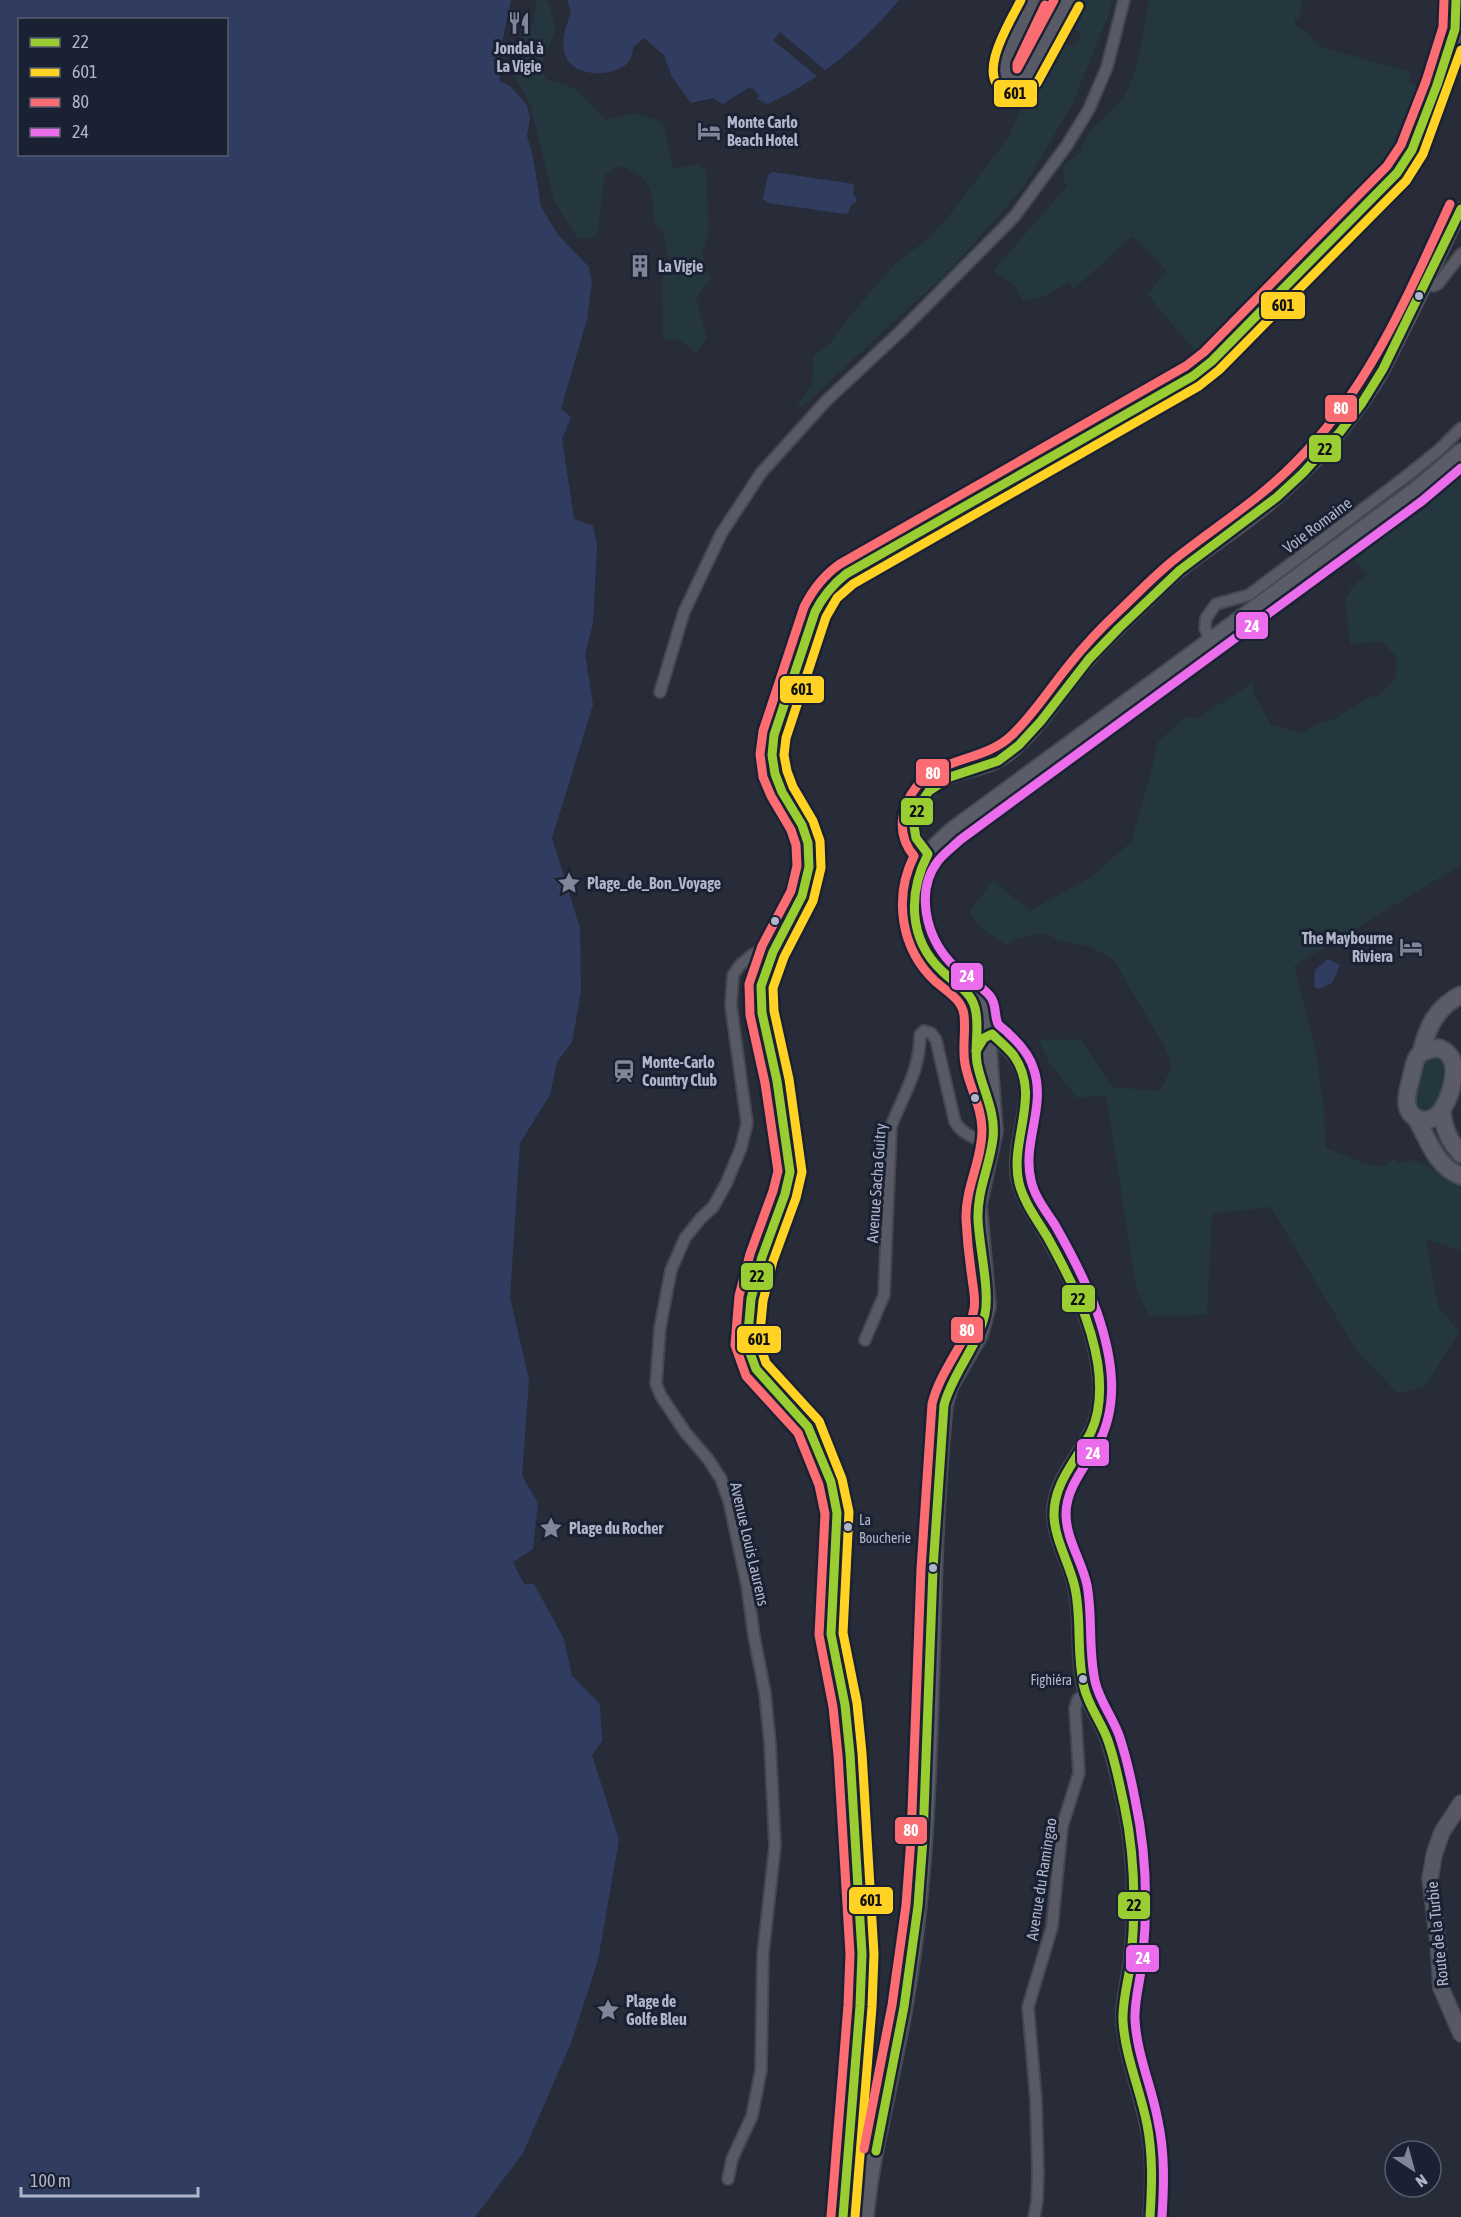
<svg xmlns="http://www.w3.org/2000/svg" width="1461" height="2217" viewBox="0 0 1461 2217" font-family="'Asap Condensed',sans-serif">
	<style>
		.green { fill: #24363e }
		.water { fill: #303d61; fill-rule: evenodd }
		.pier { fill: #272c38 }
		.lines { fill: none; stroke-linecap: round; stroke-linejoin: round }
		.minor-casing { stroke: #444751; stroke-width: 14 }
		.tertiary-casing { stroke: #444751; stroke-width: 16 }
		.secondary-casing { stroke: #444751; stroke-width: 18 }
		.primary-casing { stroke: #444954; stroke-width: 20 }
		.minor { stroke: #585b66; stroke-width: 10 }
		.tertiary { stroke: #585b66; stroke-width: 14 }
		.secondary { stroke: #565964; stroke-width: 15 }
		.primary { stroke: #5a5d68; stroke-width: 16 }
		.bus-1-casing { stroke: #1a2133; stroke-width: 14 }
		.bus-2-casing { stroke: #1a2133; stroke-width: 14 }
		.bus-3-casing { stroke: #1a2133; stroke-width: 14 }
		.bus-4-casing { stroke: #1a2133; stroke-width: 14 }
		.bus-1 { stroke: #9acd32; stroke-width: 9 }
		.bus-2 { stroke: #ffd224; stroke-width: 9 }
		.bus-3 { stroke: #fb6d72; stroke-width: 9 }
		.bus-4 { stroke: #ec6dec; stroke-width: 9 }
		.bus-dot { fill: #b0b6ca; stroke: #1a2133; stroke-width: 2 }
		.labels { text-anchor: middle; stroke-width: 6; stroke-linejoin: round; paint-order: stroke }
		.bus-label { font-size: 14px; fill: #b0b6ca; stroke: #1a2133; text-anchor: start }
		.poi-label { font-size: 16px; font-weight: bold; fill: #b0b6ca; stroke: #1a2133; text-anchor: start }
		.street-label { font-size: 16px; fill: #b0b6ca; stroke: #1a2133 }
		.line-badge { stroke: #1a2133; stroke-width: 2 }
		.badge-label { font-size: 16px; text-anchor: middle; font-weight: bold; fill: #fff }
		.pale-badge-label { font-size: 16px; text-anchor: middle; font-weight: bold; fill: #111 }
	</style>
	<rect width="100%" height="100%" fill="#272c38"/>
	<g class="green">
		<path d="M536,0L548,1L556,30L541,65L546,79L576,89L605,120L635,113L663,122L673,169L696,164L706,170L709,232L702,254L710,279L696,299L707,338L696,353L678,339L663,340L662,275L671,271L662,229L655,226C651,192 656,178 620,166L605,174L597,237L578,239L554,201L530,104L515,77L513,45L533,24Z"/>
		<path d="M1043,0H1056L1020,68L1016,67L1018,55Z"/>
		<path d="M1079,0H1112L1108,16L1073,103L1023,188L944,277L905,311L804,405L795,408L812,385L813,357L831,342L849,317L896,263L929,238L948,217L1008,138L1024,102L1056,44L1064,42L1075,47L1081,33L1073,28L1070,18Z"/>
		<path d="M1149,0H1302L1300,18L1295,19V26L1307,32L1320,47L1411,72L1408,81L1421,87L1391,158L1371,180L1198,355L1147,294L1167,271L1132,236L1073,290L1069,282L1039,299L1035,297L1023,301L1015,286L993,271L1067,186L1064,181L1063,166L1082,150C1084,129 1109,115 1122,99C1138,78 1144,27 1149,0Z"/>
		<path d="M1461,474V865L1294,966L1315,1047L1324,1110L1326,1148L1369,1165L1384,1166L1394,1159L1399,1163L1413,1160L1426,1165L1461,1187V1251L1426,1239L1438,1306L1459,1332L1425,1387L1397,1393L1358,1353L1271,1207L1212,1214L1207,1315L1149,1316L1136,1287L1106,1095L1077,1098L1049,1062L1039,1040L1081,1039L1112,1087L1160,1091L1172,1066L1163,1044L1113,959L1091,947L1058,940L1043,933L1015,940L1006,945L982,929L969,912L993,880L1030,911L1091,877L1131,842L1151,772L1157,743L1184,717L1198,718L1254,682L1252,690L1271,725L1301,733L1317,724L1334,719L1367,698L1380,695L1396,678V656L1381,642L1350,644L1345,601L1352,587L1368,574L1350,557Z"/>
		<path d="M1432,1057L1441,1060C1446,1067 1440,1101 1434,1107C1430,1110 1428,1110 1424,1111L1416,1105L1415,1099L1425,1062Z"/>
	</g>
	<g class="water">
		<path d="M0,0H511L498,62L500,81L510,86L527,105L530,118L527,136L533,157L541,207L558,235L589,267L592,282L587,319L561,409L571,417L562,439L574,519L593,526L597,544L593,624L585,653L593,705L552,838L580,928L581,992L572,1042L557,1062L550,1095L520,1143L510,1297L529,1380L522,1476L538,1503L533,1549L513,1562L524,1584H534L564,1639L572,1676L600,1704L602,1741L592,1755L619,1840L598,1960L571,2043L523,2153L475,2217H0ZM20,20H226V154H20Z"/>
		<path d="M567,0H899C864,43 819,80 768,104L757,99L759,96L754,89L748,88L723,104L713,98L691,103L672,77L664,55L644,38L633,47C633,51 632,56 630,60C618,78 574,78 566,57C560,42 566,26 571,12Z"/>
		<path d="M772,172L854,184L853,195L857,199L856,202L851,205L848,213L845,214L768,203L763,199L768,175Z"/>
		<path d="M1328,959L1340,965L1332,983L1318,989L1314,987L1315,970Z"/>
	</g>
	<path class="pier" d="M780,32L825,70L827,72L819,78L773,40Z"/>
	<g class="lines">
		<g class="minor-casing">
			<g id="minor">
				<path d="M1427,283L1433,286L1438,284L1461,254"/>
				<path d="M1211,642L1205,628L1206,618L1216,604L1249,595L1404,478L1439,450L1461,428"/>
				<path d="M660,692L684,612L721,534L761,473L826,401L902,330L1014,217L1067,145L1089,109L1107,67L1124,0"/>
				<path d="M865,1340L884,1295L891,1127C903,1094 920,1072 920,1035L924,1031L931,1033L936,1040L955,1122C963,1135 978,1140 992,1144"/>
				<path d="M728,2179L732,2159L752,2116L761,2070L763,1954L775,1846L770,1743L765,1693L754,1636L747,1585L729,1501L721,1479L708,1459L685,1432L661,1396L656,1384L660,1328L671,1270L685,1238L701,1218L713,1207L726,1184L741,1148L747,1123L731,1006L733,975L740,965L752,955L760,951L773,952"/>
				<path d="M1034,2217L1037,2202L1038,2174L1036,2100L1028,2007L1052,1927L1062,1827L1079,1773L1075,1708L1078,1699L1085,1694"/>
			</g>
		</g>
		<g class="tertiary-casing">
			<g id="tertiary">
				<path d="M1034,0L1005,61C1003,80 1011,88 1028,76L1068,0"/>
				<path d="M928,854C922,848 915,841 914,832C912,816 921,797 933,787C953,769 985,772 1007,755C1041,729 1061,690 1089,659C1108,637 1129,618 1150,598C1188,558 1236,533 1277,497C1313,466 1346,428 1372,388C1383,372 1391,353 1400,336C1421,294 1441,252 1461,209"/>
				<path d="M987,1034H992C999,1041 1008,1048 1014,1056C1044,1093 1008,1142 1019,1183C1024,1202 1039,1221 1048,1238C1070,1276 1092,1321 1098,1365C1101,1388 1102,1410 1091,1432C1077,1460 1053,1482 1054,1516C1055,1541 1070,1563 1075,1587C1082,1620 1076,1654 1084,1687C1088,1705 1100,1720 1107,1738C1114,1758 1119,1782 1124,1804C1135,1854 1136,1908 1131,1959C1129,1979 1122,2000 1123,2020C1126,2060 1143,2097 1149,2136C1153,2160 1152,2193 1150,2217"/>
			</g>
		</g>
		<g class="secondary-casing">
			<path id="secondary" d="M1461,1803L1442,1832L1434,1855L1430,1879L1438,1942L1441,1988L1461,2034"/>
		</g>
		<g class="primary-casing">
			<g id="primary">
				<path d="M975,1017L976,1051L983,1086"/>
				<path d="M1439,1048C1445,1051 1449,1053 1452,1060C1459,1075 1445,1128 1419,1119C1399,1112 1409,1088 1412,1074C1414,1068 1414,1061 1418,1056C1423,1050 1431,1049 1439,1048Z"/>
				<path d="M1421,1053C1427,1028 1436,1007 1461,995"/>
				<path d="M1442,1111C1444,1129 1449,1141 1461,1154"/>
				<path d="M1416,1118C1428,1139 1436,1167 1461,1176"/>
				<path d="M843,2217L860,2006L862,1954L850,1754L845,1705L831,1634V1611L837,1513L831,1482L808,1427L796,1412L756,1369L747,1345L751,1299L762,1257L785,1194L790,1172L788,1149L777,1081L762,1013L761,986L773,952L802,896L807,880L809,867L808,843L802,825L782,792L775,774L772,755L774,735L815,612C823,595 831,585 846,574L1193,376L1212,361L1385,187L1397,173L1412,150L1437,85L1455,29L1456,0"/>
				<path d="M865,2217C870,2160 885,2103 896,2047C906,2000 913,1951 918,1904C935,1738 927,1570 944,1405L950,1385L979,1335L987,1306L978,1205L994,1131L987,1034L984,1011L981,1004C967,992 951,981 939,968C912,939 904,891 926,857C933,847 944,839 952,831L1415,491L1461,452"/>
			</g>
		</g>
		<use href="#minor" class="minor"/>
		<use href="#tertiary" class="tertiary"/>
		<use href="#secondary" class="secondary"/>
		<use href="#primary" class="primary"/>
		<g class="bus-1-casing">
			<g id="bus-1">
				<path d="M976,1051L984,1038L992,1034C999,1041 1008,1048 1014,1056C1042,1096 1009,1140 1019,1183C1024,1203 1038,1221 1048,1238C1070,1278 1091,1319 1098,1365C1101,1388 1101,1411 1091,1432C1077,1460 1053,1483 1054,1516C1055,1541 1070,1564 1075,1588C1082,1620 1076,1654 1084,1687C1088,1705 1100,1720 1107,1738C1115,1759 1119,1782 1124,1804C1135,1855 1136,1908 1131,1959C1129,1980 1122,2000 1123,2021C1125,2056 1140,2089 1147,2124C1153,2155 1152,2186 1150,2217"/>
				<path d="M876,2151L904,2007L918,1906L923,1839L933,1569L944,1405C953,1372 977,1348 985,1314C990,1291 979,1245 978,1219C977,1190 990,1166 993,1138C996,1111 982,1089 977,1063C974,1045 980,1026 975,1008C971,991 954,983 942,971C908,939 908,893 928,854L916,838L914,826L918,807L929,791L950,777L998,761L1019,745L1041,721L1089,659L1119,628L1180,570L1277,497L1303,473L1340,432L1362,403L1383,369L1461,209"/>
				<path d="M843,2217L860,2006L862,1954L850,1754L845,1705L831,1634L837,1513L831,1482L808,1427L756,1369L747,1345L751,1299L762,1257L785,1194L790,1172L777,1081L762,1013L761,986L773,952L802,896L809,867L808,843L802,825L782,792L775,774L772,755L774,735L815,612C823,596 832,585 846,574L1193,376L1212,361L1397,173L1412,150L1437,85L1455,29L1456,0"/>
			</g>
		</g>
		<g class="bus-2-casing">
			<g id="bus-2">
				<path d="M1021,0C1011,20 973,79 1007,92C1018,96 1029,90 1037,83L1079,6"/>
				<path d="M855,2217L872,2007L874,1954L862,1753L857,1703L843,1633L849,1512L842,1479L819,1421L766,1363L759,1343L763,1301L773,1261L796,1198L802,1172L789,1079L774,1011L773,988L784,957L813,901L821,868L820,841L813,821L793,787L787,771L784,755L786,738L826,617L837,598L853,584L1199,386L1219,370L1406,181L1423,154L1461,50"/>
			</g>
		</g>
		<g class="bus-3-casing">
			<g id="bus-3">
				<path d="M1045,5L1017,64V69L1054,0"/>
				<path d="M864,2149L892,2005L906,1905L911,1838L921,1569L932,1404C940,1370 967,1344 974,1309C976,1299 973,1288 972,1278C969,1258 967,1239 966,1219C965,1188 982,1161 982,1130C982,1107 969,1087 965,1064C962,1048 966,1031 964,1015C962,999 946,991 935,981C901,949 893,898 914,856C896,835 900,807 917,786C942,756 984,762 1012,735C1034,714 1050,688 1069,665C1084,646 1101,628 1118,612C1137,594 1155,575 1175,559C1215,527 1259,500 1295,463C1369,389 1407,297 1450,204"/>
				<path d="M831,2216L848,2005L850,1954L838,1755L833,1707L819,1635L825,1514L819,1485L798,1433L746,1376L735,1345L739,1296L750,1254L773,1191L778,1171L765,1083L750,1015L749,984L762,946L791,891L797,866L796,845L791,830L771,796L763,777L760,754L763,731L804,607C813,589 824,575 840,564L1186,366L1204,352L1387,166L1401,145L1426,81L1443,27L1444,0"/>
			</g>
		</g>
		<g class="bus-4-casing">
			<path id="bus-4" d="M1162,2217C1164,2185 1165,2153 1158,2121C1152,2087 1137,2055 1135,2020C1134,1998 1142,1976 1143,1954C1148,1902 1146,1850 1135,1799C1131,1778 1126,1756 1119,1735C1112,1716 1099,1700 1095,1681C1088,1649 1093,1617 1087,1585C1082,1561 1066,1539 1066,1514C1066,1489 1084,1468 1096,1448C1121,1405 1112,1356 1097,1312C1086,1282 1071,1253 1055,1225C1046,1211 1034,1196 1031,1180C1022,1143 1046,1107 1034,1070C1030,1055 1020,1044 1009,1034C1006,1030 1001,1028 998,1024C994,1016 997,1004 990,996C979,983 962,975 950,962C926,936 915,891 938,861C944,853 953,847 960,840L1422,501L1461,468"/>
		</g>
		<use href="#bus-1" class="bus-1"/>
		<use href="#bus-2" class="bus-2"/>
		<use href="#bus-3" class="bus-3"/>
		<use href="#bus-4" class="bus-4"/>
	</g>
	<defs>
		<g id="restaurant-bare" transform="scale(1.8)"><path d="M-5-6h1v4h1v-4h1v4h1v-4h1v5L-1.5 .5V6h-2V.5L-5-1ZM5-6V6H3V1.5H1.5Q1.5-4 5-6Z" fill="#808697" stroke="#1a2133" stroke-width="2.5" paint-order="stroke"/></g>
		<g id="hotel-bare" transform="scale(1.8)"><path d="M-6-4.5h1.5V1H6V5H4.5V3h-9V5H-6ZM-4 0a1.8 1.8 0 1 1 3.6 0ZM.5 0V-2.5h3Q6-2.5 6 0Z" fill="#808697" stroke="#1a2133" stroke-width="2.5" paint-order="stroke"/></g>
		<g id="building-bare" transform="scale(1.8)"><path d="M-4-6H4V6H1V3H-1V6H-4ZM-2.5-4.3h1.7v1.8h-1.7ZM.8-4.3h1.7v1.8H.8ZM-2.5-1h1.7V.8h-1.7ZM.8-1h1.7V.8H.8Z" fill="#808697" stroke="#1a2133" stroke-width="2.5" paint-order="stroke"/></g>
		<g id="sight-bare" transform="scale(1.8)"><path d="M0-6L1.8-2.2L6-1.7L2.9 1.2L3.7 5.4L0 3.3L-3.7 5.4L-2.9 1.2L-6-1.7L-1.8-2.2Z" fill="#808697" stroke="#1a2133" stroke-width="2.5" paint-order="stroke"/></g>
		<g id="station-bare" transform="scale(1.8)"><path d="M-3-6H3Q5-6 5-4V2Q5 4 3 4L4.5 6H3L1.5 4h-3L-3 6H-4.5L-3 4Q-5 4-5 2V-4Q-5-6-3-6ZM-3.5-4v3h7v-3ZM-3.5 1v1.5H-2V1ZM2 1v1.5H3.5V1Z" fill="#808697" stroke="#1a2133" stroke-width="2.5" paint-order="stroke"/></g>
	</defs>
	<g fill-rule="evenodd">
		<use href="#restaurant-bare" x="519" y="23"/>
		<use href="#hotel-bare" x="709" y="131"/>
		<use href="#building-bare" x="640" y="266"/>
		<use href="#sight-bare" x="569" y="883"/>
		<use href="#hotel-bare" x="1411" y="947"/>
		<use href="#station-bare" x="624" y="1071"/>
		<use href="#sight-bare" x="551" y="1528"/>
		<use href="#sight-bare" x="608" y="2010"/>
	</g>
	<g class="bus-dot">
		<circle cx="1419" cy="296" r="5"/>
		<circle cx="775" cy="921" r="5"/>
		<circle cx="975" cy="1098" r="5"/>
		<circle cx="848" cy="1527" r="5"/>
		<circle cx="933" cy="1568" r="5"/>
		<circle cx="1083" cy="1679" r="5"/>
	</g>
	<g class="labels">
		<g class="bus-label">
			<text x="859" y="1525">La<tspan x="859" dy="18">Boucherie</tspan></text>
			<text x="1072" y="1685" text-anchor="end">Fighiéra</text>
		</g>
		<g class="poi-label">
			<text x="519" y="54" text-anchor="middle">Jondal à<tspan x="519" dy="18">La Vigie</tspan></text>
			<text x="727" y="128">Monte Carlo<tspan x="727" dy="18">Beach Hotel</tspan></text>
			<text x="658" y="272">La Vigie</text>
			<text x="587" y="889">Plage_de_Bon_Voyage</text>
			<text x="1393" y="944" text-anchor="end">The Maybourne<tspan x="1393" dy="18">Riviera</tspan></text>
			<text x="642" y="1068">Monte-Carlo<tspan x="642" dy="18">Country Club</tspan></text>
			<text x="569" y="1534">Plage du Rocher</text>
			<text x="626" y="2007">Plage de<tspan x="626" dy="18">Golfe Bleu</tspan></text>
		</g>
		<g class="street-label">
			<text transform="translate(1317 525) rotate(-37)" y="6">Voie Romaine</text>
			<text transform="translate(876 1183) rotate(-86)" y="6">Avenue Sacha Guitry</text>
			<text transform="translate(750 1544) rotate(77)" y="6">Avenue Louis Laurens</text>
			<text transform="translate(1041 1879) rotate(-81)" y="6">Avenue du Ramingao</text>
			<text transform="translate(1437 1934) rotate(-96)" y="6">Route de la Turbie</text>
		</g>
	</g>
	<g class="line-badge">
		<rect x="993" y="79" width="45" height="29" rx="6" fill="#ffd224"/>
		<rect x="1260" y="291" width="46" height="29" rx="6" fill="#ffd224"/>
		<rect x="1324" y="394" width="34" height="29" rx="6" fill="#fb6d72"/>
		<rect x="1308" y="434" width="34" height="29" rx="6" fill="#9acd32"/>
		<rect x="1235" y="611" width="34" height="29" rx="6" fill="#ec6dec"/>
		<rect x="779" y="675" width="46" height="29" rx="6" fill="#ffd224"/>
		<rect x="915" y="758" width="35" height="29" rx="6" fill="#fb6d72"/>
		<rect x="900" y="797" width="34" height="29" rx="6" fill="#9acd32"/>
		<rect x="950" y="962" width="34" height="29" rx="6" fill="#ec6dec"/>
		<rect x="740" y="1262" width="34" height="29" rx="6" fill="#9acd32"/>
		<rect x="1061" y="1284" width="35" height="29" rx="6" fill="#9acd32"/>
		<rect x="950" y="1316" width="34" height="28" rx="6" fill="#fb6d72"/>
		<rect x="736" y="1325" width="46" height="29" rx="6" fill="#ffd224"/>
		<rect x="1076" y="1438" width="34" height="29" rx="6" fill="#ec6dec"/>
		<rect x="894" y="1816" width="34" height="29" rx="6" fill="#fb6d72"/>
		<rect x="848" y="1886" width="46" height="29" rx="6" fill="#ffd224"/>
		<rect x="1117" y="1891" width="34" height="29" rx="6" fill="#9acd32"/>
		<rect x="1125" y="1944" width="35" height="29" rx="6" fill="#ec6dec"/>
	</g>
	<g class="badge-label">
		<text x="1341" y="414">80</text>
		<text x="1252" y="632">24</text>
		<text x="933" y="779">80</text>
		<text x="967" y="982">24</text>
		<text x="967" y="1336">80</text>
		<text x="1093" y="1459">24</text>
		<text x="911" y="1836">80</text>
		<text x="1143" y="1964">24</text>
	</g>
	<g class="pale-badge-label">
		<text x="1015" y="99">601</text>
		<text x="1283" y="311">601</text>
		<text x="1325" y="455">22</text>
		<text x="802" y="695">601</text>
		<text x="917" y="817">22</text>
		<text x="757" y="1282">22</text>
		<text x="1078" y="1305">22</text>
		<text x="759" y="1345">601</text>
		<text x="871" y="1906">601</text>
		<text x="1134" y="1911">22</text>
	</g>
	<rect x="18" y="18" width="210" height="138" fill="#1a2133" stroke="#565d6f" stroke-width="1.5"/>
	<rect x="30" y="38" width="30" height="9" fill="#9acd32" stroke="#565d6f" stroke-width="1.5"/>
	<text x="72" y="48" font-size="18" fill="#b0b6ca">22</text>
	<rect x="30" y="68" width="30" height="9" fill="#ffd224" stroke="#565d6f" stroke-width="1.5"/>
	<text x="72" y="78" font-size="18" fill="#b0b6ca">601</text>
	<rect x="30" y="98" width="30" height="9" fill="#fb6d72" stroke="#565d6f" stroke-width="1.5"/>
	<text x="72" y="108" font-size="18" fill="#b0b6ca">80</text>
	<rect x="30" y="128" width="30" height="9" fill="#ec6dec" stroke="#565d6f" stroke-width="1.5"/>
	<text x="72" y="138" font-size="18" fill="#b0b6ca">24</text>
	<g transform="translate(1413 2169) rotate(144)"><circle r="28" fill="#1a2133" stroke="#565d6f" stroke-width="1.5"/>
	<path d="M0-4.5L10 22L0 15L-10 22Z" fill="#808697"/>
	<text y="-9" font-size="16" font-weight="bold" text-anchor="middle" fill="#b0b6ca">N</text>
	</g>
	<path d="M21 2187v9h177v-9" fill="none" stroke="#b0b6ca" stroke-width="3"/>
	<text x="30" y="2187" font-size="18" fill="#b0b6ca" stroke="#1a2133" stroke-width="4.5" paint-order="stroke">100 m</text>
</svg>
